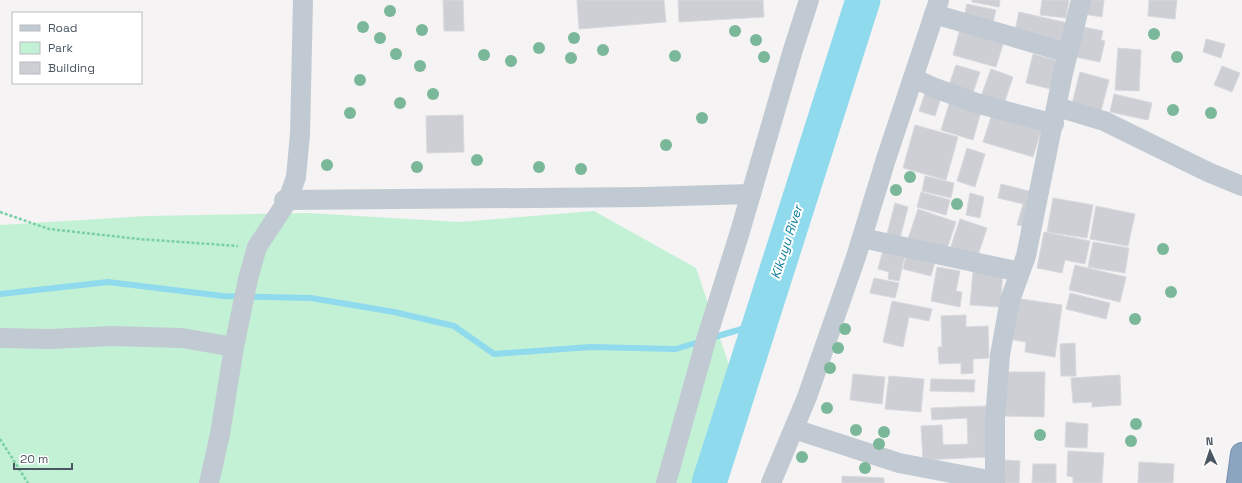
<svg xmlns="http://www.w3.org/2000/svg" width="1242" height="483" viewBox="0 0 1242 483" font-family="'Space Grotesk',sans-serif">
	<style>
		.green { fill: #c3f1d5 }
		.lines { fill: none; stroke-linecap: round; stroke-linejoin: round }
		.stream { stroke: #90daee; stroke-width: 6 }
		.river { stroke: #90daee; stroke-width: 35 }
		.building { fill: #cdcfd5; stroke: #d7d9de }
		.highway-casing { stroke: #7690ad; stroke-width: 24 }
		.path { stroke: #7ad0a6; stroke-width: 2.5; stroke-dasharray: 3 2; stroke-linecap: butt }
		.minor { stroke: #c1cad2; stroke-width: 20 }
		.highway { stroke: #8ba5c1; stroke-width: 22 }
		.tree { fill: #7bb799 }
		.labels { text-anchor: middle; stroke-width: 4; stroke-linejoin: round; paint-order: stroke }
		.water-label { font-size: 13px; font-style: italic; fill: #0c7c9b; stroke: #fff }
	</style>
	<rect width="100%" height="100%" fill="#f5f3f3"/>
	<path class="green" d="M594,211L696,268L732,374L691,483H0V225L147,216L307,213L460,222Z"/>
	<g class="lines">
		<g class="stream">
			<path d="M0,294L108,282L223,296L311,298L394,312L454,326L494,354L591,347L676,349L702,341"/>
			<path d="M711,338L759,324"/>
		</g>
		<path class="river" d="M709,483L863,0"/>
	</g>
	<g class="building">
		<path d="M443,0H463L464,31H444Z"/>
		<path d="M577,0H664L666,22L579,29Z"/>
		<path d="M678,0H763L764,17L679,22Z"/>
		<path d="M972,0H1000L999,7L972,2Z"/>
		<path d="M1042,0H1069L1066,18L1040,15Z"/>
		<path d="M1085,0H1104L1102,17L1083,14Z"/>
		<path d="M1149,0H1177L1175,19L1148,16Z"/>
		<path d="M967,4L996,10L992,26L963,20Z"/>
		<path d="M1019,12L1068,23L1064,41L1015,31Z"/>
		<path d="M1078,26L1103,31L1101,40L1105,41L1100,62L1071,56Z"/>
		<path d="M960,29L1004,41L996,67L953,55Z"/>
		<path d="M1206,39L1225,44L1221,58L1203,52Z"/>
		<path d="M1118,48L1141,50L1139,91L1115,90Z"/>
		<path d="M1033,54L1062,62L1055,90L1026,83Z"/>
		<path d="M956,65L980,72L971,99L947,91Z"/>
		<path d="M1222,66L1240,73L1232,92L1214,85Z"/>
		<path d="M991,69L1013,77L1003,107L980,99Z"/>
		<path d="M1080,72L1109,80L1101,111L1072,104Z"/>
		<path d="M926,90L942,95L935,116L919,111Z"/>
		<path d="M1114,94L1152,103L1148,120L1110,112Z"/>
		<path d="M951,98L982,108L973,140L941,130Z"/>
		<path d="M993,111L1043,125L1033,157L983,142Z"/>
		<path d="M463,115L464,152L427,153L426,116Z"/>
		<path d="M915,125L958,137L946,180L903,168Z"/>
		<path d="M967,148L985,154L975,187L957,181Z"/>
		<path d="M925,176L954,183L951,198L922,191Z"/>
		<path d="M1001,184L1037,193L1029,227L1017,225L1023,204L998,198Z"/>
		<path d="M921,192L950,200L946,215L917,207Z"/>
		<path d="M970,193L984,197L980,218L966,215Z"/>
		<path d="M1053,198L1093,205L1087,238L1047,232Z"/>
		<path d="M895,203L908,207L899,242L886,238Z"/>
		<path d="M1096,206L1135,214L1128,246L1090,239Z"/>
		<path d="M918,209L956,222L946,252L908,239Z"/>
		<path d="M960,219L987,228L976,261L949,252Z"/>
		<path d="M1044,232L1090,241L1085,264L1065,260L1062,273L1037,268Z"/>
		<path d="M1093,242L1129,248L1125,273L1088,267Z"/>
		<path d="M883,250L905,255L899,281L888,279L889,272L878,269Z"/>
		<path d="M906,256L935,262L931,276L903,269Z"/>
		<path d="M1075,265L1126,277L1120,302L1069,290Z"/>
		<path d="M937,267L960,271L956,291L962,292L960,307L931,301Z"/>
		<path d="M973,271L1003,273L1000,307L970,305Z"/>
		<path d="M874,278L899,283L895,298L870,293Z"/>
		<path d="M1070,293L1110,303L1106,319L1066,309Z"/>
		<path d="M1015,298L1062,305L1055,357L1025,352L1026,342L1009,339Z"/>
		<path d="M892,301L932,309L929,321L909,317L903,347L883,342Z"/>
		<path d="M966,315V327L988,326L989,358L973,359V373L961,374V363L939,364L938,347H942L941,316Z"/>
		<path d="M1075,343L1076,376H1061L1060,344Z"/>
		<path d="M1005,372H1045L1044,417L1005,416Z"/>
		<path d="M853,374L885,377L882,404L850,400Z"/>
		<path d="M1120,375L1121,405L1092,407V402L1073,403L1071,378Z"/>
		<path d="M889,376L924,379L921,412L885,409Z"/>
		<path d="M931,379L975,380L974,392L930,391Z"/>
		<path d="M986,406L988,457L923,460L921,426L942,425L943,445L968,444L967,418L932,420L931,408Z"/>
		<path d="M1066,422L1088,424L1087,448L1065,447Z"/>
		<path d="M1068,451L1104,453L1102,483H1073V477L1067,476Z"/>
		<path d="M1005,460L1020,461L1019,483H1004Z"/>
		<path d="M1139,462L1174,464L1173,483H1138Z"/>
		<path d="M1033,464H1056V483H1032Z"/>
		<path d="M842,476L884,478V483H842Z"/>
	</g>
	<g class="lines">
		<g class="highway-casing">
			<path id="highway" d="M1238,483L1242,454"/>
		</g>
		<g class="path">
			<path d="M0,212L49,229L139,239L238,246"/>
			<path d="M0,439L28,483"/>
		</g>
		<g class="minor">
			<path d="M934,14L1068,53"/>
			<path d="M913,78L935,88L976,103L1054,124"/>
			<path d="M1057,107L1104,121L1208,172L1242,186"/>
			<path d="M284,200L644,197L751,194"/>
			<path d="M862,238L1020,272"/>
			<path d="M0,338L50,339L111,336L182,338L234,347"/>
			<path d="M794,429L899,463L994,481"/>
			<path d="M209,483L220,434L234,347L248,279L257,247L288,200L296,177L300,134L303,0"/>
			<path d="M666,483L706,340L739,235L792,53L809,0"/>
			<path d="M771,483L807,397L856,257L886,159L939,0"/>
			<path d="M995,483V419L1000,355L1010,300L1026,256L1063,73L1081,0"/>
		</g>
		<use href="#highway" class="highway"/>
	</g>
	<g class="tree">
		<circle cx="390" cy="11" r="6"/>
		<circle cx="363" cy="27" r="6"/>
		<circle cx="422" cy="30" r="6"/>
		<circle cx="735" cy="31" r="6"/>
		<circle cx="1154" cy="34" r="6"/>
		<circle cx="380" cy="38" r="6"/>
		<circle cx="574" cy="38" r="6"/>
		<circle cx="756" cy="40" r="6"/>
		<circle cx="539" cy="48" r="6"/>
		<circle cx="603" cy="50" r="6"/>
		<circle cx="396" cy="54" r="6"/>
		<circle cx="484" cy="55" r="6"/>
		<circle cx="675" cy="56" r="6"/>
		<circle cx="764" cy="57" r="6"/>
		<circle cx="1177" cy="57" r="6"/>
		<circle cx="571" cy="58" r="6"/>
		<circle cx="511" cy="61" r="6"/>
		<circle cx="420" cy="66" r="6"/>
		<circle cx="360" cy="80" r="6"/>
		<circle cx="433" cy="94" r="6"/>
		<circle cx="400" cy="103" r="6"/>
		<circle cx="1173" cy="110" r="6"/>
		<circle cx="350" cy="113" r="6"/>
		<circle cx="1211" cy="113" r="6"/>
		<circle cx="702" cy="118" r="6"/>
		<circle cx="666" cy="145" r="6"/>
		<circle cx="477" cy="160" r="6"/>
		<circle cx="327" cy="165" r="6"/>
		<circle cx="417" cy="167" r="6"/>
		<circle cx="539" cy="167" r="6"/>
		<circle cx="581" cy="169" r="6"/>
		<circle cx="910" cy="177" r="6"/>
		<circle cx="896" cy="190" r="6"/>
		<circle cx="957" cy="204" r="6"/>
		<circle cx="1163" cy="249" r="6"/>
		<circle cx="1171" cy="292" r="6"/>
		<circle cx="1135" cy="319" r="6"/>
		<circle cx="845" cy="329" r="6"/>
		<circle cx="838" cy="348" r="6"/>
		<circle cx="830" cy="368" r="6"/>
		<circle cx="827" cy="408" r="6"/>
		<circle cx="1136" cy="424" r="6"/>
		<circle cx="856" cy="430" r="6"/>
		<circle cx="884" cy="432" r="6"/>
		<circle cx="1040" cy="435" r="6"/>
		<circle cx="1131" cy="441" r="6"/>
		<circle cx="879" cy="444" r="6"/>
		<circle cx="802" cy="457" r="6"/>
		<circle cx="865" cy="468" r="6"/>
	</g>
	<g class="labels">
		<g class="water-label">
			<text transform="translate(786 242) rotate(-72)" y="5">Kikuyu River</text>
		</g>
	</g>
	<rect x="12" y="12" width="130" height="72" fill="#ffffff" stroke="#b7bbc0"/>
	<rect x="20" y="25" width="20" height="6" fill="#c1cad2" stroke="#b7bbc0"/>
	<text x="48" y="32" font-size="12" fill="#4a5661">Road</text>
	<rect x="20" y="42" width="20" height="12" fill="#c3f1d5" stroke="#b7bbc0"/>
	<text x="48" y="52" font-size="12" fill="#4a5661">Park</text>
	<rect x="20" y="62" width="20" height="12" fill="#cdcfd5" stroke="#b7bbc0"/>
	<text x="48" y="72" font-size="12" fill="#4a5661">Building</text>
	<g transform="translate(1210 451) rotate(357)" stroke="#ffffff" stroke-width="3" paint-order="stroke">
	<path d="M0-3L7 15L0 10L-7 15Z" fill="#4a5661"/>
	<text y="-6" font-size="11" font-weight="bold" text-anchor="middle" fill="#4a5661">N</text>
	</g>
	<path d="M14 463v6h58v-6" fill="none" stroke="#4a5661" stroke-width="2"/>
	<text x="20" y="463" font-size="12" fill="#4a5661" stroke="#ffffff" stroke-width="3" paint-order="stroke">20 m</text>
</svg>
